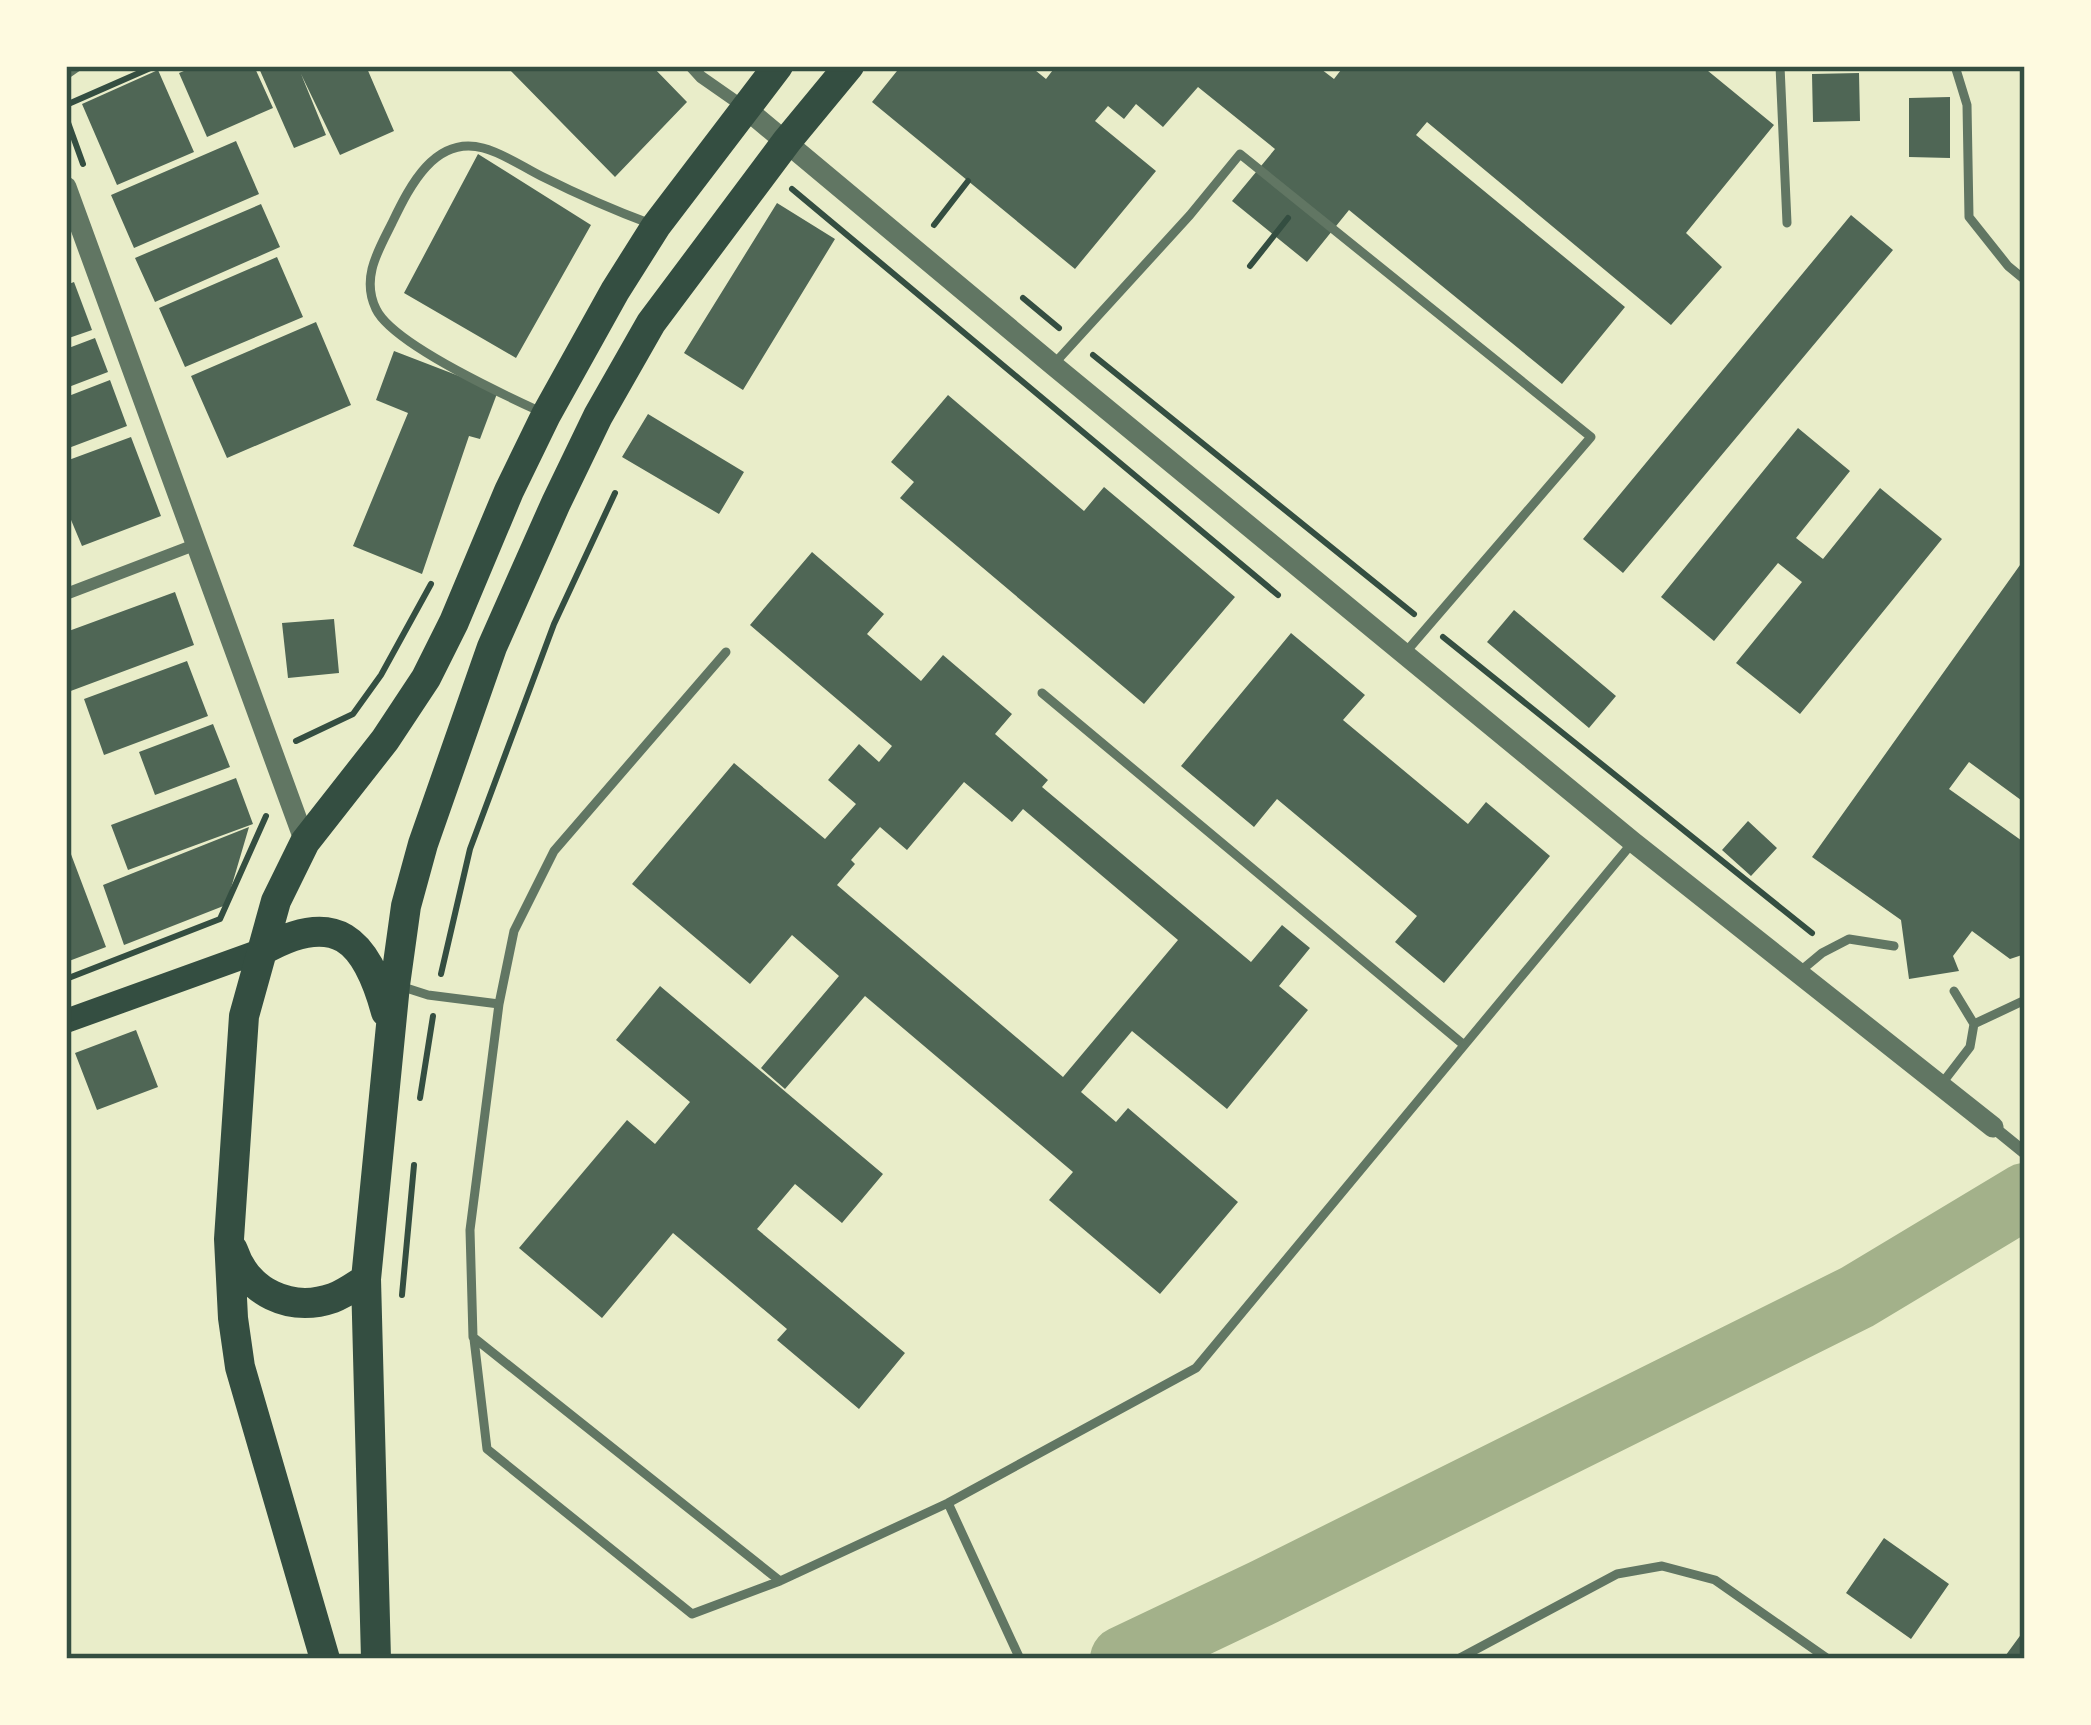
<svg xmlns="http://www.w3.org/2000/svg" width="2091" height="1725" font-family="Quicksand,sans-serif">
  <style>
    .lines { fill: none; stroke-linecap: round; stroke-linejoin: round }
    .river { stroke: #a3b18a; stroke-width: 66 }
    .building { fill: #4f6655; fill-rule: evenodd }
    .path { stroke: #344e41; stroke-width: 6 }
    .service { stroke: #617663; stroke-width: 9 }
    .minor { stroke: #617663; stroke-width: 12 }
    .tertiary { stroke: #617663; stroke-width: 21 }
    .secondary { stroke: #344e41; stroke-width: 24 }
    .primary { stroke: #344e41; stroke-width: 30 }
    .neatline { fill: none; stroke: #344e41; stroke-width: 4.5 }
  </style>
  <rect width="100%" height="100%" fill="#e9edc9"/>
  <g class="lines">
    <path class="river" d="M1123,1659l141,-67 593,-295 168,-101"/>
  </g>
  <path class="building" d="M196,66h58l19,42 -66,29 -28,-64z
    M258,66h108l28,65 -54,24 -39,-81 25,61 -32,13z
    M506,66h146l35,36 -72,75z
    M901,66h129l16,13 10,-13h261l17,13 10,-13h358l72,59 -88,108 36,34 -51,58 -244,-203 -11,13 209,172 -63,77 -213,-174 -42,52 -75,-61 43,-52 -77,-62 -35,40 -27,-23 -12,15 -16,-13 -13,15 61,50 -81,98 -203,-167z
    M158,70l36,82 -77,33 -35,-81z
    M1859,73l1,48 -47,1 -1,-48z
    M1950,97v61l-41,-1v-59z
    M236,141l23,53 -125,54 -23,-53z
    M478,154l113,71 -75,133 -112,-65z
    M777,203l58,36 -92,151 -59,-37z
    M261,204l19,43 -125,55 -20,-44z
    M1851,215l42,35 -270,323 -40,-34z
    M277,257l26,60 -118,50 -26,-59z
    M74,282l18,48 -26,9v-54z
    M316,322l35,83 -124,53 -36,-82z
    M95,338l13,34 -42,16v-39z
    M394,351l104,40 -18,48 -11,-3 -47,138 -69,-28 55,-133 -32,-13z
    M110,380l17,46 -61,23v-52z
    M948,395l136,116 20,-24 131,110 -91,107 -244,-206 14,-16 -23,-20z
    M648,414l96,58 -25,42 -97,-57z
    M1798,428l52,43 -54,67 27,21 57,-71 62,51 -142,175 -64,-51 66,-81 -24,-19 -64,78 -53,-44z
    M131,437l30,79 -79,30 -16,-38v-47z
    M812,552l72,62 -17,20 54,47 22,-26 69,59 -17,20 53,46 -6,7 209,175 31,-37 28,23 -31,38 29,24 -81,99 -95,-78 -51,61 35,30 12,-14 110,94 -78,92 -111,-94 24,-28 -208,-176 -80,93 -24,-21 78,-92 -47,-41 -42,49 -118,-100 102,-121 91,76 31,-35 -28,-24 31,-36 20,18 13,-16 -142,-121zM964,782l48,40 11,-13 155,131 -115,137 -226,-192 18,-21 -4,-4 29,-33 27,23z
    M2025,558v245l-56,-41 -20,27 76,54v111l-15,5 -38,-28 -19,25 6,15 -50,8 -8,-59 -89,-63z
    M175,592l19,53 -126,47 -2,-60z
    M1514,610l102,86 -27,32 -102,-86z
    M334,619l5,54 -51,5 -6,-55z
    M1291,633l74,62 -22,25 125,104 18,-22 64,54 -106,127 -49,-41 22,-26 -140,-117 -23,28 -73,-61z
    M187,661l21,55 -104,39 -20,-56z
    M213,724l17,43 -75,28 -16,-43z
    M236,778l17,46 -125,46 -17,-45z
    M1748,821l29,27 -26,28 -29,-26z
    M249,827l-23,78 -102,40 -21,-60z
    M66,841l40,106 -37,14 -3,-7z
    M660,986l223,188 -41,49 -47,-39 -38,45 148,124 -46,56 -82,-69 10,-11 -114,-96 -71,85 -83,-70 108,-128 28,24 35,-42 -74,-62z
    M136,1030l22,57 -61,23 -22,-57z
    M1884,1538l65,46 -38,55 -65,-46z
    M2025,1629v30h-22z"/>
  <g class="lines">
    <path class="path" d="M66,105l89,-39
      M66,117l17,47
      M792,189l486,406
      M934,225l34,-44
      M1250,266l38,-48
      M1023,298l36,30
      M1093,355l321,259
      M1443,637l369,296
      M296,741l57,-27 28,-39 50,-91
      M441,974l29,-125 84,-225 61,-131
      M66,979l154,-60 46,-103
      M420,1098l13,-82
      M402,1295l12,-130"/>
    <path class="service" d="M1780,66l7,157
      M1955,66l12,39 2,112 39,49 17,14
      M1053,365l137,-150 50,-61 351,283 -186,216
      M539,411c-37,-17 -147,-68 -163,-102 -15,-31 2,-58 16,-86 17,-35 42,-88 91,-75 20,5 40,19 58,28 36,18 72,34 110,48
      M726,652l-172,199 -40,80 -15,73 -29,226 3,107 307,244 168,-78 248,-135 437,-526
      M1042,693l422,352
      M1798,973l24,-20 27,-14 45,7
      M400,986l28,9 71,9
      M1974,1024l51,-24
      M1940,1086l30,-39 4,-23 -20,-33
      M474,1339l13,110 205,165 88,-33
      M948,1503l72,156
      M1458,1659l159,-85 45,-8 53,14 113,79"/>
    <path class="minor" d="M691,66l10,11 43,30
      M66,73l10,-7
      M66,594l131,-50
      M1993,1127l32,26"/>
    <path class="tertiary" d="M745,108l308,257 580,477 360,285
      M66,187l239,655"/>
    <path class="secondary" d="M66,1021l197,-71"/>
    <path class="primary" d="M263,950c73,-41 103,-11 123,62
      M233,1250c14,42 57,63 100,48 11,-4 22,-12 33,-19
      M325,1659l-85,-292 -7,-49 -4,-79 15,-223 32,-115 29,-59 80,-102 41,-62 28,-56 55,-131 37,-76 69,-124 41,-65 122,-160
      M376,1659l-10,-380 29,-294 11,-79 17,-62 69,-197 64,-144 42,-87 53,-93 136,-182 62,-75"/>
  </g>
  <rect width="2091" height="1725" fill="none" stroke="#fefae0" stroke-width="138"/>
  <rect x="69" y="69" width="1953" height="1587" class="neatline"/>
</svg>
